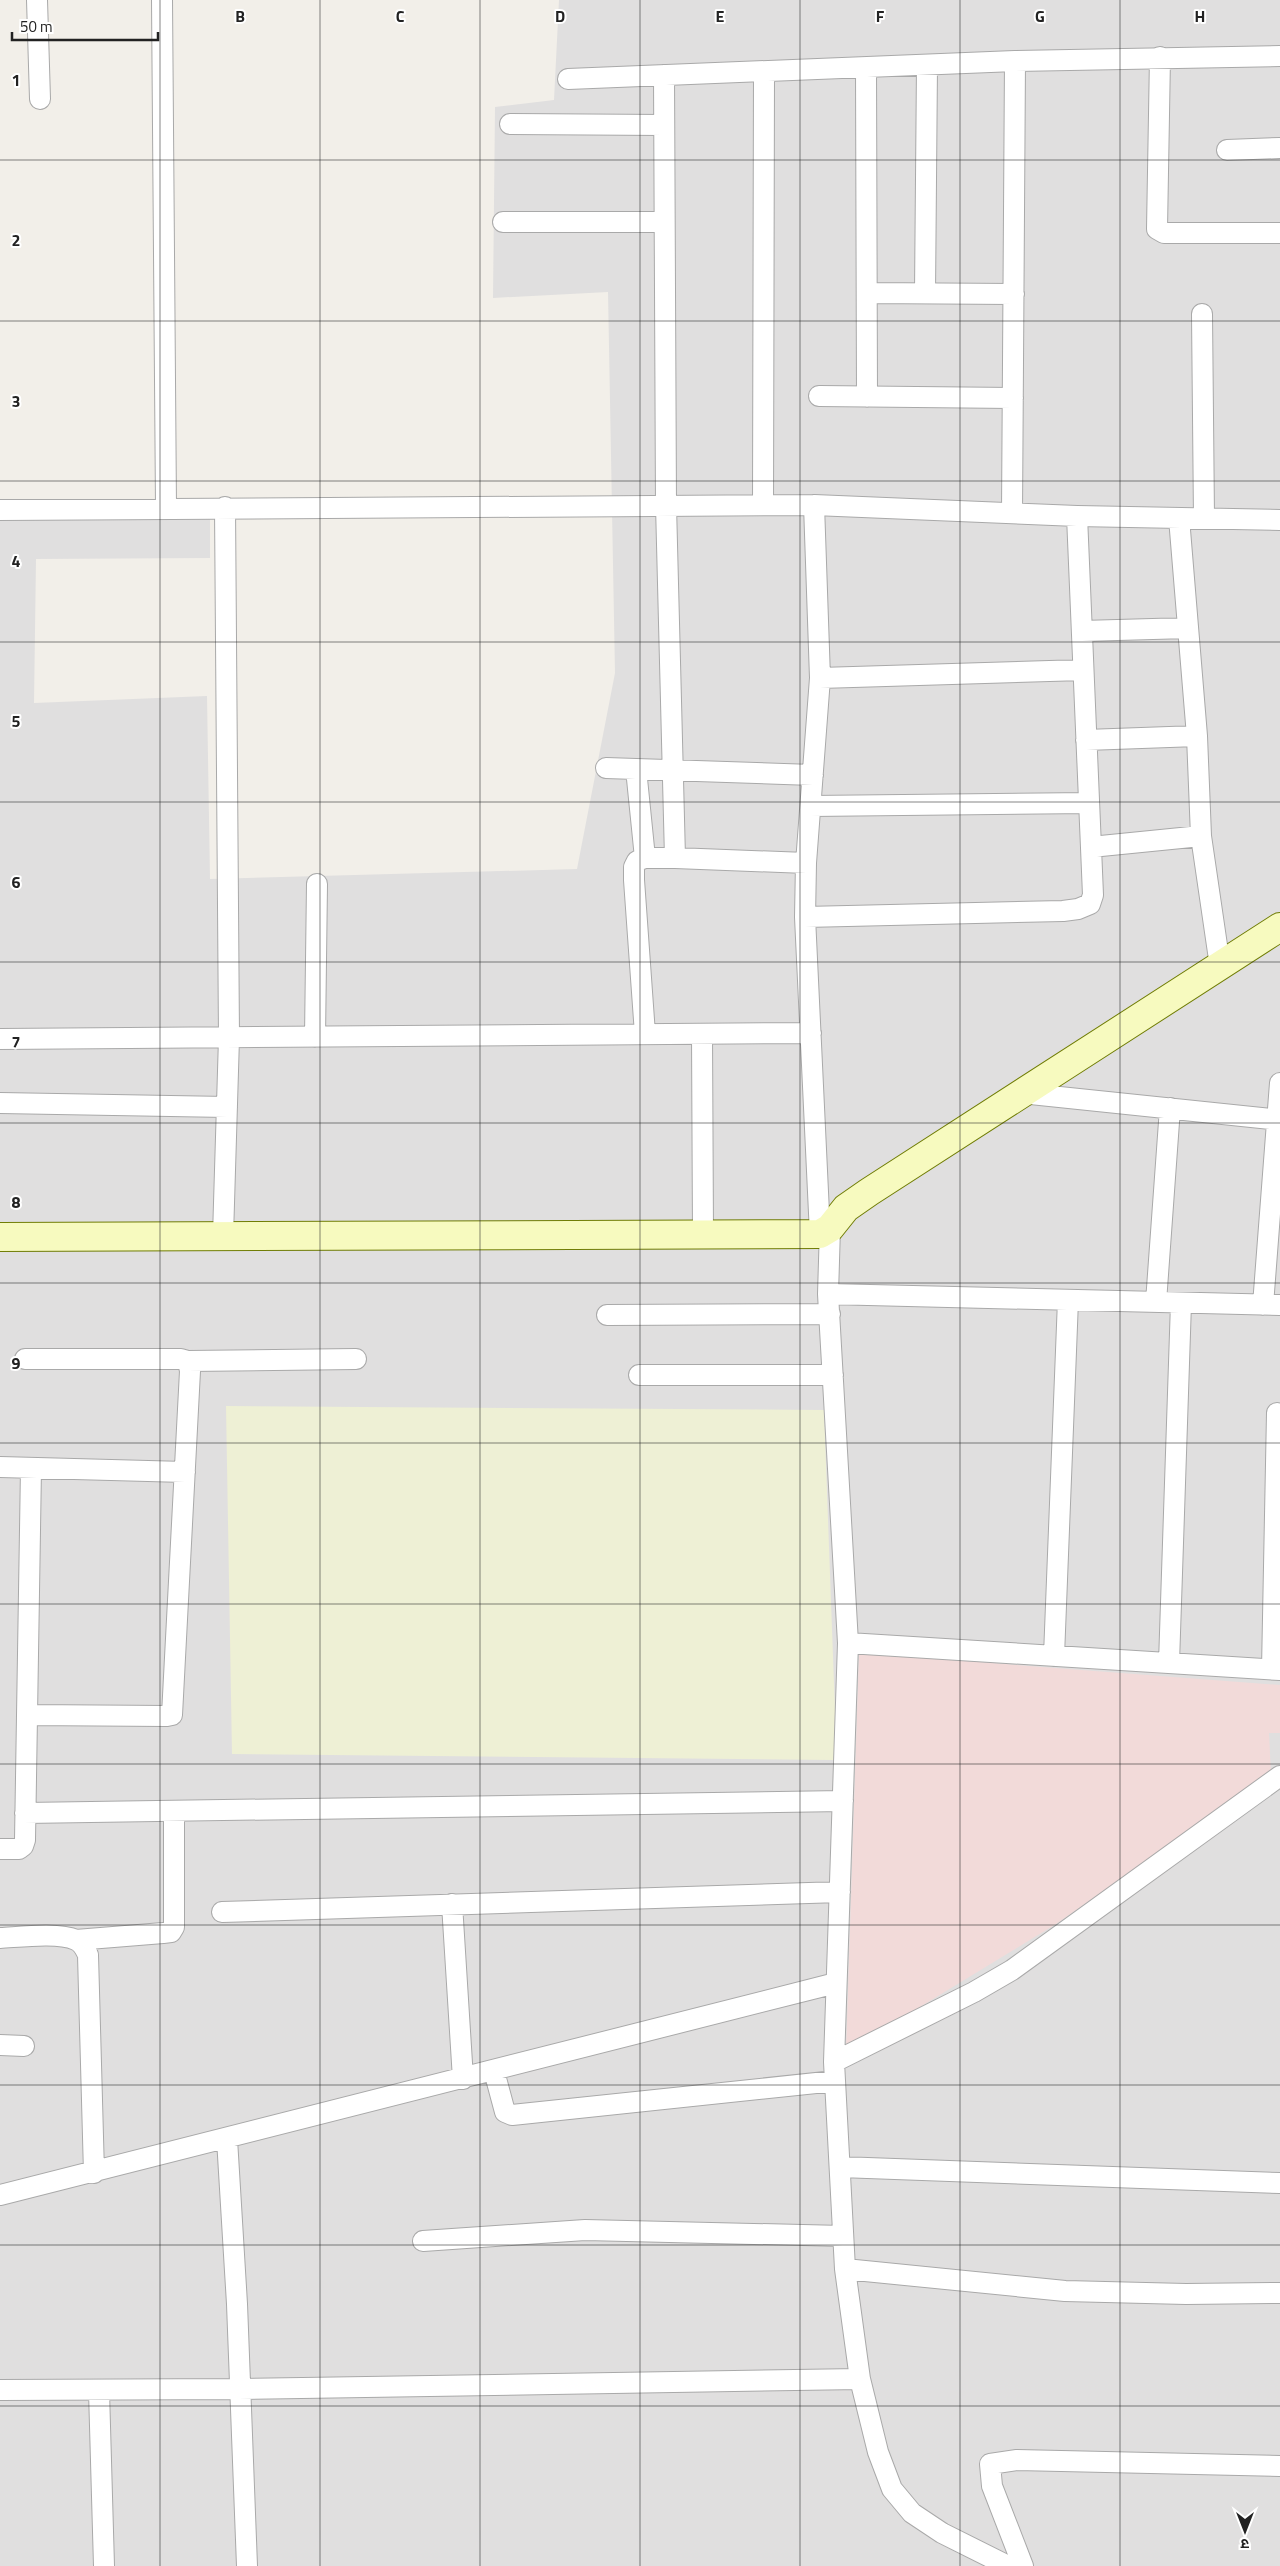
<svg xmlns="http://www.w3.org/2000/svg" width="1280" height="2566" font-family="'Titillium Web','Noto Sans Devanagari',sans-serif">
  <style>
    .residential { fill: #e0dfdf }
    .commercial { fill: #f2dad9 }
    .farmland { fill: #eef0d5 }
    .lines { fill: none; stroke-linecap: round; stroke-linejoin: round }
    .street-casing { stroke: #a9a9a9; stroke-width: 22 }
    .secondary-casing { stroke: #707d05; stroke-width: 30 }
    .street { stroke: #fff; stroke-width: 20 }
    .secondary { stroke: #f7fabf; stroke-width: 28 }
    .grid { fill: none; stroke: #222; stroke-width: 1; stroke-opacity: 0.55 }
    .grid-label { font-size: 16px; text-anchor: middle; font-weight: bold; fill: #222; stroke: #fff; stroke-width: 4; stroke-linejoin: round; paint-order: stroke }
  </style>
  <rect width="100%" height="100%" fill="#f2efe9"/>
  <path class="residential" d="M559,0h721v2566h-1280v-2045l210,-6v43l-174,1 -2,144 173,-7 3,183 367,-10 38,-196 -7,-381 -115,6 2,-191 59,-7z"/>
  <path class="commercial" d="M859,1653l421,32v48h-11l2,41 -215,150 -210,128z"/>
  <path class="farmland" d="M226,1406l598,4 11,301 -1,49 -602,-6z"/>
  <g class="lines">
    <g class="street-casing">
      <path id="street" d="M37,0l3,99
        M162,0l4,507
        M1160,57l-3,172 7,4h116
        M866,68l1,329
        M664,75l2,430 9,353
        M568,79l447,-18 265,-5
        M510,124l154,1
        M1227,150l53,-2
        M503,222h161
        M867,293l147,1
        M925,293l2,-228
        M1202,314l2,204
        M819,396l194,2
        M763,505l1,-433
        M0,510l814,-5
        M1012,513l3,-452
        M1179,518l18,218 4,100 19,130
        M1082,631l106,-3
        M820,678l263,-8
        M1086,740l111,-4
        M606,768l207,7
        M636,769l9,89
        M811,806l278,-3
        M1091,847l110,-11
        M805,917l258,-6 15,-2 12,-5 3,-9 -16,-379
        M645,1034l-11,-154v-13l3,-6 8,-3h30l131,5
        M702,1034l1,200
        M315,1037l2,-153
        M0,1039l811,-6
        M1021,1093l259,27
        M0,1103l227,4
        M830,1228l-2,66 20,349 -14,419 11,207 15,110 18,73 14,37 20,24 30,20 66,33
        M820,1234l-15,-317 1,-54 14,-185 -6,-173 263,11 203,4
        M223,1236l6,-198 -4,-531
        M828,1294l452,11
        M1156,1302l14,-194
        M1263,1305l17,-222
        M607,1315l223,-1
        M25,1359h156l7,2 2,10 -18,344 -5,1 -140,-1
        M188,1361l168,-2
        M639,1375h194
        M0,1467l185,5
        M848,1643l432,27
        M1054,1656l14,-356
        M1169,1663l12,-360
        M1272,1669l5,-256
        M25,1813l818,-12
        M0,1849h19l4,-3 2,-6 6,-372
        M452,1904l11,175
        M222,1912l618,-20
        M0,1938c20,-1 58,-6 76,2 7,3 9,9 12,15l6,218
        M76,1940l87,-7 8,-1 3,-5v-116
        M0,2045l24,1
        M834,2062l140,-70 38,-22 268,-194
        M494,2071l11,41 7,3 323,-34
        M227,2139l10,165 10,262
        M840,2167l440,16
        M0,2195l836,-212
        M423,2241l162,-11 258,6
        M845,2269l220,22 121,3 94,-1
        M0,2390l239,-1 621,-10
        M99,2391l5,175
        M1023,2566l-31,-80 -2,-22 27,-4 263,6"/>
    </g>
    <g class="secondary-casing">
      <path id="secondary" d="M0,1237l820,-3 10,-6 16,-20 23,-16 411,-265"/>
    </g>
    <use href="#street" class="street"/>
    <use href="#secondary" class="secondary"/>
  </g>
  <path class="grid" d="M160,0v2566M320,0v2566M480,0v2566M640,0v2566M800,0v2566M960,0v2566M1120,0v2566M0,160h1280M0,321h1280M0,481h1280M0,642h1280M0,802h1280M0,962h1280M0,1123h1280M0,1283h1280M0,1443h1280M0,1604h1280M0,1764h1280M0,1925h1280M0,2085h1280M0,2245h1280M0,2406h1280"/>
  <g class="grid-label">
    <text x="240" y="22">B</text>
    <text x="400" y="22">C</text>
    <text x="560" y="22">D</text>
    <text x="720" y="22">E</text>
    <text x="880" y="22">F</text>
    <text x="1040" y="22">G</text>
    <text x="1200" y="22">H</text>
    <text x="16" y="86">1</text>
    <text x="16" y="246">2</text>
    <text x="16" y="407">3</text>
    <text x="16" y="567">4</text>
    <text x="16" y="727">5</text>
    <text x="16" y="888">6</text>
    <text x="16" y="1048">7</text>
    <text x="16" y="1208">8</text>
    <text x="16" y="1369">9</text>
  </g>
  <g transform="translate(1245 2531) rotate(180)" stroke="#ffffff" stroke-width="4" paint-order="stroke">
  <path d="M0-4L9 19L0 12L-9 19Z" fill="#222222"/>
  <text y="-8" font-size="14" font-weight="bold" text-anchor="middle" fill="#222222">उ</text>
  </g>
  <path d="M12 32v8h146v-8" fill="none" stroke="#222222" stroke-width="2.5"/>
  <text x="20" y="32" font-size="15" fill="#222222" stroke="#ffffff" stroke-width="4" paint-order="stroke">50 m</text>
</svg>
